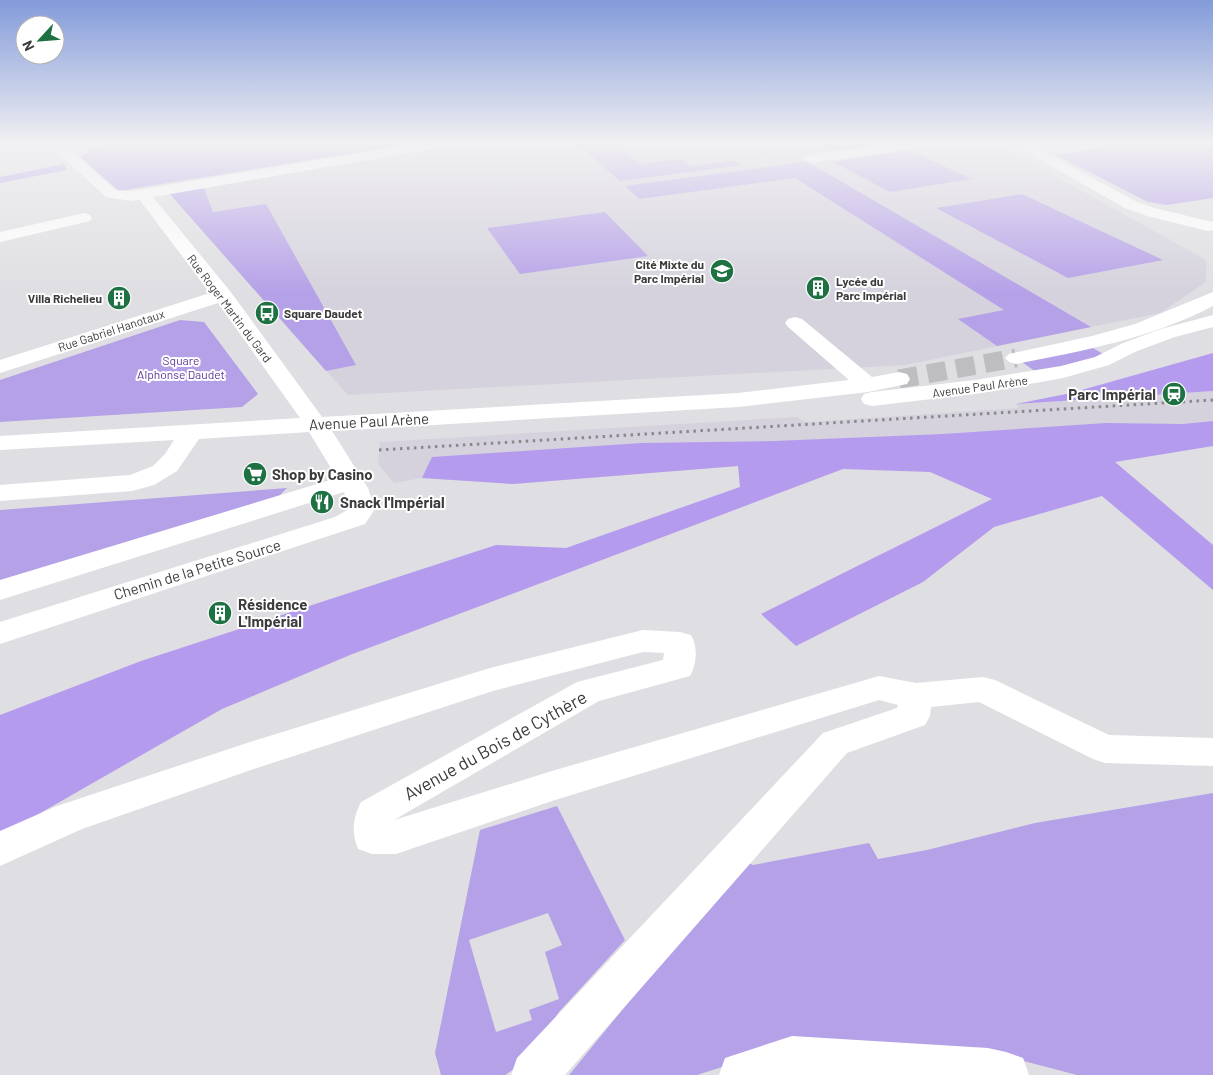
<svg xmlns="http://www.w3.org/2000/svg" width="1213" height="1075" font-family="Barlow,sans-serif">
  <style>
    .built { fill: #d5d2dd }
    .green { fill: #b5a1e8; fill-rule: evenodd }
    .forest { fill: #b49bee }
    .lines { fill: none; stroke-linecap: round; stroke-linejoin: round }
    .minor-tunnel { stroke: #bebec1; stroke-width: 19; stroke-dasharray: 19 10; stroke-linecap: butt }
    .minor { fill: #fff; fill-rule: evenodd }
    .rail { stroke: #89898b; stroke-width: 3; stroke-dasharray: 2.5 4.5; stroke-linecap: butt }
    .labels { text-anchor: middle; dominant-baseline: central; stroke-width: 4; stroke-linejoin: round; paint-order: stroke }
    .far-poi-label { font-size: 12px; font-weight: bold; fill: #3c3c3d; stroke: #fff; text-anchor: end }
    .far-street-label { font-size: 12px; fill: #3c3c3d; stroke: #fff }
    .far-park-label { font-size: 12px; fill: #5d3999; stroke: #fff }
    .poi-label { font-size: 15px; font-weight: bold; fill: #3c3c3d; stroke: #fff; text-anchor: start }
    .street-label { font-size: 15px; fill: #3c3c3d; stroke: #fff }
    .near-street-label { font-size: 18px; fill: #3c3c3d; stroke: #fff }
  </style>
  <rect width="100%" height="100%" fill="#dfdee2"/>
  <path class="built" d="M476,142h345l28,17 118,-17h27l212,118v22l-46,31 -255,52 -557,30 -179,-202z
    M1213,391v30l-400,39 -300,24 -91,-6 -28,5 -16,-19 2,-22 417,-25 6,4 7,1 209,-14 -3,-4z"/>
  <path class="green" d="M109,142h312l-302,49 -39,-34 7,-4 1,-4z
    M575,142h37l28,22 42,-5 8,7 46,-5 7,4 -123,16z
    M821,142h75l-61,9z
    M1088,142h125v56l-46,7 -19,-3 -92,-47 47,-7z
    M910,150l61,29 -81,13 -57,-30z
    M805,162l8,3 278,162 -94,19 -39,-27 46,-9 -209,-132 -156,21 -14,-13z
    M204,188l9,24 53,-8 90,161 -30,6 -157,-178z
    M1022,194l141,66 -95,18 -132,-70z
    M605,212l43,44 -128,18 -33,-46z
    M180,320l24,2 54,72 -16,13 -242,15v-42z
    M1093,348l10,6 -26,12 -41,6 -14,-10z
    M287,488l-11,11 -276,85v-74z
    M1213,793v282h-136l-69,-18 -230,-8 -81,26h-128l175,-214 9,4 116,-22 9,16 49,-9 108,-27z
    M557,806l68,134 -66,72 -33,49 -21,14h-64l-6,-22 45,-223zM548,913l14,32 -17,7 14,47 -30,11 3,10 -36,12 -27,-92z"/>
  <path class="forest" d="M64,164l3,6 -67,13v-6z
    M1213,353v38l-197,13 55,-11z
    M1213,421v25l-98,16 98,83v45l-111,-94 -108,31 -71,55 -127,64 -35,-32 231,-115 -62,-27 -87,-3 -493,186 -128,54 -192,110 -30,13v-117l141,-54 355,-116 70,3 174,-61 -2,-21 -225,18 -91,-6 10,-21 209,-14 133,-2 169,-7 163,-11 77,1z"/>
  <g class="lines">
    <path class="minor-tunnel" d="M899,379l117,-21"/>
    <path class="minor" d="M426,142h30l-7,4 -296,51 77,94 92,126 416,-24 111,-13 -61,-53 -3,-4 3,-4 7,-2 7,2 70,58 27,-5 8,2 3,5 -3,5 -39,8 -130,15 -406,24 36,57 7,21 -10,15 -365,120v-22l335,-105 14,-8 -5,-17 -344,108v-20l337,-102 -28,-46 -110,7 -22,32 -23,14 -22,6 -132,10v-16l130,-10 23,-9 12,-12 9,-14 -174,10v-14l300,-18 -82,-115 -218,70v-13l210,-67 -71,-94 -7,2 -26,-4 -43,-40 -2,-3 2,-3h10l42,39 17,1z
      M903,142h35l-7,4 -121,17 -7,-4 7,-4z
      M1009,142h17l111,60 21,7 55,13v8l-5,1 -61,-15 -22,-8z
      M84,213l6,2 2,3 -2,3 -90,21v-10z
      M1213,292v14c-61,32 -130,45 -197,58l-7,-2 -4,-4 4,-4 83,-18 43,-12z
      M1213,315v12l-38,10 -38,14 -28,14 -46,13 -88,16 -103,12 -8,-2 -3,-5 3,-5 8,-2 103,-12 86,-14 34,-9 28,-14 38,-14z
      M643,630l37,2 11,3c7,12 6,29 -1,41l-91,25 -205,119 158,-49 327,-95 37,7 67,-6 12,3 114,55 104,3v28l-108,-3 -12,-4 -114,-57 -48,5 -1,9 -5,9 -78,28 -282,322h-54l6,-17 306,-325 74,-25 1,-3 -19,-5 -327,101 -156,53h-24l-14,-5c-7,-17 -5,-31 3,-47l216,-120 86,-22 1,-7 -21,-1 -150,39 -236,77 -175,61 -82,37v-35l57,-25 193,-64 240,-74z
      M792,1036l196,12 18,4 17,6 6,17h-310l6,-17z"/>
    <path class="rail" d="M379,450l834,-50"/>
  </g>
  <linearGradient id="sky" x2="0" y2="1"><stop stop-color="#839bda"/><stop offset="0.49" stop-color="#f1f0f2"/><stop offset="1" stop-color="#f1f0f2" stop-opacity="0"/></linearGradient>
  <rect width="1213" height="292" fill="url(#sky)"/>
  <defs>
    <g id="school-disc" transform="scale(1.25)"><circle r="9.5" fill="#1e7142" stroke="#fff"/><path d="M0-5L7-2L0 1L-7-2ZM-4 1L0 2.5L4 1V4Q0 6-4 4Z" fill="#fff"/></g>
    <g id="building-disc" transform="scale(1.25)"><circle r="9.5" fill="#1e7142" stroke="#fff"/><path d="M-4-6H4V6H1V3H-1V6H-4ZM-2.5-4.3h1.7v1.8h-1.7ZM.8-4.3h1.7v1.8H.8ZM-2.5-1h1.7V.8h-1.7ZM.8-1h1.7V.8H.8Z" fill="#fff"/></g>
    <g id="bus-disc" transform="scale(1.25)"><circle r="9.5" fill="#1e7142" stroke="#fff"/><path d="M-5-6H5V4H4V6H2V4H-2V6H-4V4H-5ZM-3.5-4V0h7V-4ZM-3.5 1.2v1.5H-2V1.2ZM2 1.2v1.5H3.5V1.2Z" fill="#fff"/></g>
    <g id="station-disc" transform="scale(1.25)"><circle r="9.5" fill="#1e7142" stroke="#fff"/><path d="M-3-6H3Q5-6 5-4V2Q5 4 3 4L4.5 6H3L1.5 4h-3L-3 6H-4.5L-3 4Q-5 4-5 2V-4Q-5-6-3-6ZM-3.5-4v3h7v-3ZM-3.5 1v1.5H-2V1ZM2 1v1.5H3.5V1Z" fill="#fff"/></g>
    <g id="supermarket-disc" transform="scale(1.25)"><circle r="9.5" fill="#1e7142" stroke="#fff"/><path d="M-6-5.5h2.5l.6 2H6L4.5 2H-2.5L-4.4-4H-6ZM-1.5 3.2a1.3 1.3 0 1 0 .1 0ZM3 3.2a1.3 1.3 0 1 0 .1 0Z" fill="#fff"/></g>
    <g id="restaurant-disc" transform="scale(1.25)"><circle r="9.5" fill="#1e7142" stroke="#fff"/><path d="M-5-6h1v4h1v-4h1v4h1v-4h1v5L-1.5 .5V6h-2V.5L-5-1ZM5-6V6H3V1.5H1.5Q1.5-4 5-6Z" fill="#fff"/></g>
  </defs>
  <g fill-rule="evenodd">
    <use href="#school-disc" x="722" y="271"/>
    <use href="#building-disc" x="818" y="288"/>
    <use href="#building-disc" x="119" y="298"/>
    <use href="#bus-disc" x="267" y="313"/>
    <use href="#station-disc" x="1174" y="394"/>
    <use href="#supermarket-disc" x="255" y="474"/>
    <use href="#restaurant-disc" x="322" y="502"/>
    <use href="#building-disc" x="220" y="613"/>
  </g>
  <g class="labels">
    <g class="far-poi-label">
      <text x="704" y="264">Cité Mixte du<tspan x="704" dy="14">Parc Impérial</tspan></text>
      <text x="836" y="281" text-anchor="start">Lycée du<tspan x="836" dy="14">Parc Impérial</tspan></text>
      <text x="102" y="298">Villa Richelieu</text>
      <text x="284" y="313" text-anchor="start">Square Daudet</text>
    </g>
    <g class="far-street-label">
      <text transform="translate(230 308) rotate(53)">Rue Roger Martin du Gard</text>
      <text transform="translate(111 330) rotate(-18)">Rue Gabriel Hanotaux</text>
      <text transform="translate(980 386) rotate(-8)">Avenue Paul Arène</text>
    </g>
    <g class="far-park-label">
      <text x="181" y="360">Square<tspan x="181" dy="14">Alphonse Daudet</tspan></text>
    </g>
    <g class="poi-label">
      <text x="1156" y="394" text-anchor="end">Parc Impérial</text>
      <text x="272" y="474">Shop by Casino</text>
      <text x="340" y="502">Snack l'Impérial</text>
      <text x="238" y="604">Résidence<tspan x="238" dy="17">L'Impérial</tspan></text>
    </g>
    <g class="street-label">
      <text transform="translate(369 421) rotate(-3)">Avenue Paul Arène</text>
      <text transform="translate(197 569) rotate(-17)">Chemin de la Petite Source</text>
    </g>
    <g class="near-street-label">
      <text transform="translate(495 745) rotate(-29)">Avenue du Bois de Cythère</text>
    </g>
  </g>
  <g transform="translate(40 40) rotate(244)"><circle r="24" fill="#ffffff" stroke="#b1b1b1"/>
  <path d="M0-4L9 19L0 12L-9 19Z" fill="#1e7142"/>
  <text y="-8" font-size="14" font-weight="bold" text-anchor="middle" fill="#3c3c3d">N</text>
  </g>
</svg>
